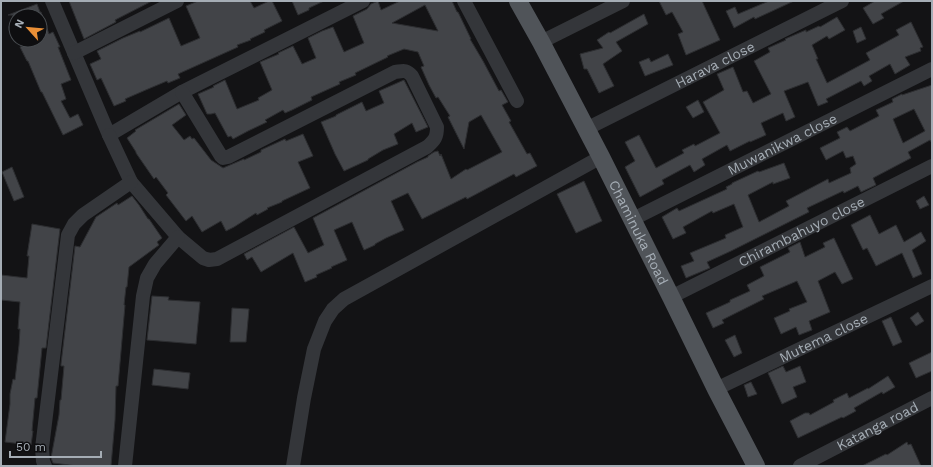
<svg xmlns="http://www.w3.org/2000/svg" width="933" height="467" font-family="'Work Sans',sans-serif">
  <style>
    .building { fill: #424448; stroke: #2d2e31; fill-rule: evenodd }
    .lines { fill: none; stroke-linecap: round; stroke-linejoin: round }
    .minor { stroke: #34363a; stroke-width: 14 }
    .major { stroke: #505459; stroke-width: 18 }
    .labels { text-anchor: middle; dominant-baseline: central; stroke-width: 4; stroke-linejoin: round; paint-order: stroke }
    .street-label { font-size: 14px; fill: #a5adb5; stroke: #0e0e10 }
  </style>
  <rect width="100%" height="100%" fill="#131315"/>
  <path class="building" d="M69,1h83l-37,19 1,2 -32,17z
    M198,1h52l4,7 15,-7h3l10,20 -18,9 1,2 -15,7 1,1 -14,5 1,2 -60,27 2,4 -12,5 -1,-2 -19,8 -23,10 1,2 -12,5 -13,-28 -4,2 -7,-16 11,-5 -4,-8 26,-13 17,-7v1l29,-14 12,28 19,-8 -14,-32z
    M292,1h32l-15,7v2l-11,5z
    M378,1l3,9 19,-9h52l5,11h1l13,27h-1l13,22 16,30 2,-1 7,12 -6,3 9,16 -2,1 18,32 3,-1 7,13 -21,11 -2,-3 -47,25 -1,-2 -44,22 -14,-26 -17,8 13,29 -18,8 -11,6v1l-11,5 -12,-28 -18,8 13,30 -16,7 1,1 -16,7 1,2 -12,5 -12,-29 -32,19 -9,-15 -5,3 -3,-6 50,-27 14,26 16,-8 -11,-27 104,-56 11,-5v-1l6,-4 4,-1 2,5 1,-2 10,25 15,-10 1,1 35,-18 -21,-37 -12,7 -5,27 -16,-32 2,-1 -12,-19 -2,1 -7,-13 -8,-18 3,-1 -6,-14 -14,-3 -17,7 1,1 -33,16 1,2 -17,7 1,2 -29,13 1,3 -20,10 -7,3 -2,-3 -18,10 2,2 -19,9 -15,8 -2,-3 -3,1 -13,-24 -4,1h-4l-9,-20 16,-7 -1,-1 12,-6 12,29 22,-9 -1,-2 14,-8 -12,-28 19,-8 -1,-1 15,-7 9,18 14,-6 -8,-20 14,-7 11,-4 11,25 20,-9 -11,-27 14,-7 4,-5zM425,5l13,26 -46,-8z
    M659,1h43l18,39 -34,15 -8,-21 5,-2 -11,-20 -6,3z
    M769,1h25l-39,18 -1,-2 -20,11 -8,-17 9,-4 3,7z
    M875,1h29l-23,13 3,4 -11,6 -10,-16z
    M37,4l3,8h1l8,22 4,-2 7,15h-2l13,33 -10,4 5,15 -5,2 9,17 8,-4 5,11 -20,10 -21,-43h-1l-13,-31h-1l-7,-14 3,-1 -2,-6h19v-24l-32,-1z
    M644,14l4,10 -32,18 6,9 -19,13 11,22 -15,7 -12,-24h-3l-4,-15 23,-6 -6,-8 12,-8 1,1z
    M837,17l8,13 -16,9 -2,-3 -15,9 6,14h-2l11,24 43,-23 -4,-7 33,-18 -3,-5 15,-8 12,25 -3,1 1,3 -16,6 5,8 -15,9 -5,-10 -21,12 3,5 -8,5 -3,-5 -35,18 2,3 -10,4 -10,-24 -24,9 11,26 -9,4 -3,-8 -22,10 5,12 -16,7v-1l-20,10 -3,-6 -25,14 3,6 -11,7 -4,-7 -28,15 2,4 -24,13 -15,-30 10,-6 -10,-19 14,-7 17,33 28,-15 -2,-3 12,-6 1,2 25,-13 -17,-31 21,-12 -7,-16 16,-7 10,25 4,-1 6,12 18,-9 -17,-33 16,-9 -2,-4 18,-8 -1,-1 21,-9v2l13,-6 1,1z
    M861,27l5,12 -9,4 -4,-12z
    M668,54l5,11 -28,11 -6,-14 10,-4 2,4z
    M404,80l24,47 -12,5 -4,-9 -18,11 4,10 -15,6 -15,9v1l-24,11 -9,-17 -14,-32 15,-6v-1l26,-13 4,9 18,-8 -5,-12z
    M932,85v58l-2,-3 -22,12 3,6 -38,20 3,7 -15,7 -3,-6 -14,7 -1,-2 -36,17 2,4 -78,39 -24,11 3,6 -24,10 -5,-12 13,-5 -4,-8 36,-15 -1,-3 18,-8 -9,-23 -21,9 -1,-2 -29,16 3,6 -13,6 -11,-22 15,-9 2,3 48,-22 -1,-2 6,-3v-1l26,-12 1,1 25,-9 6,15 -17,6v-2l-25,13 11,27 30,-16 -3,-5 42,-22 1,4 22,-10 -1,-5 6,-4 -3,-8 -7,2 -3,-7 -17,9 -6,-12 20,-10 -3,-6 10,-5 3,4 29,-15 -3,-6 17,-8 -1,-3 10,-5v1zM914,109l11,22 -22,12 -10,-24z
    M698,100l6,12 -11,6 -7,-11z
    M179,104l7,11 -14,10 12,15 6,-4 2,3 2,-1 17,22 12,8 21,-9v1l17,-8v-2l24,-11 1,2 17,-7 10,22 -15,6 12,26 -28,13v1l-15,6 1,1 -11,6 -1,-2 -22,14 -8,4 -5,-10 -19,11 -10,-16 -6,5 -20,-26 2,-2 -12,-16 -2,2 -18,-26v-1l-9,-14 9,-7 -1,-1z
    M12,167l12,30 -10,4 -12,-29z
    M584,181l18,40 -26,12 -19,-39z
    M132,196l7,9 9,14h1l13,19 -5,4 2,3 -30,22 -2,20h-1l-2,18h1l-7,81h-2l-1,34 -4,46h-34l-24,-3 -2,-5 8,-43 1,-15h1l3,-34h-3v-2l14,-118 5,1 16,-30 21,-14 1,2z
    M924,196l5,9 -9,4 -4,-8z
    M870,215l9,19 17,-9 8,17 17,-10 5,9 -14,9 10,24 -9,4 -11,-25 -26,13 -9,-18 -4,2 -12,-25z
    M32,224l28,5 -14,119h-4l-5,50h-2l-3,33h1l-2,14 -26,-3 5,-38v-10l3,-15 2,1 4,-35 1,-16h-2l2,-27 -19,-2v-25l26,3 2,-22h-2z
    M834,238l19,41 -11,5 -7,-12 -17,9 12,31 -21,9 3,9 -13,5 -3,-8 -15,7 -7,-16 16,-7 -1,-2 18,-7 -10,-21 -35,15 2,3 -42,21 2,3 -11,5 -7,-15 24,-11v-2l20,-9 -3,-6 17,-9 -4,-9 30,-15 -2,-4 12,-6 5,15 20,-10 -2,-4z
    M152,296l17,1 -1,3 32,2 -4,42 -49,-4z
    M232,308l17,1 -3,33h-16z
    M918,312l6,9 -8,5 -6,-8z
    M891,317l11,25 -9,4 -11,-25z
    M735,335l7,18 -8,4 -9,-17z
    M932,352v19l-16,7 -7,-15z
    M783,366l3,6 14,-6 6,16 -13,5 4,10 -15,7 -14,-31z
    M154,369l36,4 -2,16 -36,-4z
    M888,376l7,11 -12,7 -1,-2 -28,16 2,3 -13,7 -1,-1 -44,21 -8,-17 15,-8h4l1,2 24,-13 -1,-2 14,-7 2,5 19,-10v1z
    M751,382l6,12 -9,3 -4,-12z
    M907,442l1,3 3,-1 10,22h-59l24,-12 1,1z"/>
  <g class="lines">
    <g class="minor">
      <path d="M52,1l57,134 73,-43 181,-91"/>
      <path d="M464,1l53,100"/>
      <path d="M541,42l82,-41"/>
      <path d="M74,53l103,-52"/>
      <path id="s1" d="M586,129l256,-128"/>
      <path d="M109,135l22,47 47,55 25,21 6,2 8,-1 210,-112c8,-7 10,-10 10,-20l-25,-51c-6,-7 -9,-5 -17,-4l-167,85 -5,1 -2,-2 -39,-64"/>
      <path id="s2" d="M633,219l299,-150"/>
      <path id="s3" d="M671,297l261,-131"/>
      <path id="s4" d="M716,389l216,-103"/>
      <path d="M45,466l-2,-5 -1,-13 26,-213 6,-11 9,-9 48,-33"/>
      <path d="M125,466l18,-170 4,-18 8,-14 23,-27"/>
      <path d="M293,466l11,-68 10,-49 11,-28 8,-12 11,-10 257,-142"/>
      <path id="s5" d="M800,466l132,-68"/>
    </g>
    <path class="major" id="s6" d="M518,1l23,41 60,115 70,140 45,92 40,77"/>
  </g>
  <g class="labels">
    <g class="street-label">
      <text stroke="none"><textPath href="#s1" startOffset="144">Harava close</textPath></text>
      <text stroke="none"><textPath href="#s2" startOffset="167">Muwanikwa close</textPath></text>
      <text stroke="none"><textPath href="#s3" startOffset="146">Chirambahuyo close</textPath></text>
      <text stroke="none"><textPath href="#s6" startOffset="261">Chaminuka Road</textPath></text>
      <text stroke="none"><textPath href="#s4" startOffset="119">Mutema close</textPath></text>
      <text stroke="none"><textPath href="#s5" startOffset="87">Katanga road</textPath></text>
    </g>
  </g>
  <rect width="933" height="467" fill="none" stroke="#a5adb5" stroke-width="4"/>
  <g transform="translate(28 28) rotate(297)"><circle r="19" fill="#0e0e10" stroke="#4a4e52"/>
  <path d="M0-3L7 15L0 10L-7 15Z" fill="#ea8f36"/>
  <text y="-6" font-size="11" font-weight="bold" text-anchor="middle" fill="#a5adb5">N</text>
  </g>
  <path d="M10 451v6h91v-6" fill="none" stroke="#a5adb5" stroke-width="2"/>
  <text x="16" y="451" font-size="12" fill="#a5adb5" stroke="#0e0e10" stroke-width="3" paint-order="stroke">50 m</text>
</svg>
